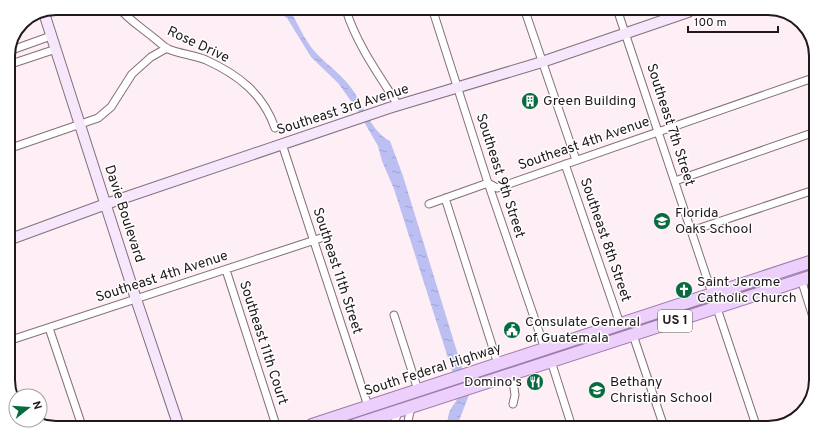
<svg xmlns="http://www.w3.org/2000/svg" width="824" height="436" font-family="Overpass,sans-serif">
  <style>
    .water { fill: url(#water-ripples) }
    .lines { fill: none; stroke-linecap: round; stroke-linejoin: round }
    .minor-casing { stroke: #856f79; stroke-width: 9 }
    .secondary-casing { stroke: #856f79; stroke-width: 12 }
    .primary-casing { stroke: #9d7aaa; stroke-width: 14 }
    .minor { stroke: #fff; stroke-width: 7 }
    .secondary { stroke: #f6e7fc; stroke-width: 10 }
    .primary { stroke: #eccffa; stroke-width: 12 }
    .labels { text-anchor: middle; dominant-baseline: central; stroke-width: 3; stroke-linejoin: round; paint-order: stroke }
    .shield { fill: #fff; stroke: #635d60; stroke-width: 1 }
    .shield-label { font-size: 13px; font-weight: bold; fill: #20181c }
    .street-label { font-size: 14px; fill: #20181c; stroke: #fff }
    .poi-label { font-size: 14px; fill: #20181c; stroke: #fff; text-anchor: start }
    .rim { fill: none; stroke: #20181c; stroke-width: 2 }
  </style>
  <defs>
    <pattern id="water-ripples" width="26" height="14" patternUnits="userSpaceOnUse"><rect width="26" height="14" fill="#bbbff2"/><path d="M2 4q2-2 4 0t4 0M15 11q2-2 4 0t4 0" fill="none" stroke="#a0a3cf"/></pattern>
  </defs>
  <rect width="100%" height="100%" fill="#feeff6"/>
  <path class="water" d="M273,9l13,1 6,4c8,14 15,31 27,42 11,11 24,20 33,33 11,15 20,44 38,52l13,35 63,205 3,14 -12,31h-10c0,-4 1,-9 2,-13 5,-13 11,-10 8,-27l-63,-197 -12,-28 -4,-15 -22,-38 -18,-25 -27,-26 -24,-39z"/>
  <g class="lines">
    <g class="minor-casing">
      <path id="minor" d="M119,8c10,12 23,20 35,30 4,3 9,8 14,11 12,5 26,6 38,11 33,15 57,34 69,68
        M346,10c11,35 33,65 52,95
        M433,11l55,172 57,166
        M525,11l51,149
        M618,12l139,416
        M9,51l42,-15
        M8,65l48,-16
        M282,144l86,262
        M8,149l90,-31 13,-11 21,-33 19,-17 16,-9
        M565,164l55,160
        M675,181l140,-49
        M445,198l53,166
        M429,204l59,-21 9,5 319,-111
        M691,231l123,-41
        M226,270l50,155
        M801,279l11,35
        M394,315l24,75
        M49,328l32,95
        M633,335l31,92
        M8,341l316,-104
        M551,361l21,66
        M512,374l3,21 -2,9
        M394,425l4,-14
        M407,426l4,-19"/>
    </g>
    <g class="secondary-casing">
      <path id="secondary" d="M44,13l92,286 42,125
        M8,240l98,-36 283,-96 153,-46 146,-50"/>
    </g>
    <g class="primary-casing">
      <path id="primary" d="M312,425l501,-164
        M355,425l458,-149"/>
    </g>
    <use href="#minor" class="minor"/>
    <use href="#secondary" class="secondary"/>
    <use href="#primary" class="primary"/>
  </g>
  <defs>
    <g id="building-disc" transform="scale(0.9)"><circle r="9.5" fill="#086a3f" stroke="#fff"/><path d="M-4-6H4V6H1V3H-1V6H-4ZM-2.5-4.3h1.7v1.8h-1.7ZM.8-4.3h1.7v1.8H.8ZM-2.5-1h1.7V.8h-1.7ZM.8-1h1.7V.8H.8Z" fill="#fff"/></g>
    <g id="school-disc" transform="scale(0.9)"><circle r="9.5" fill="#086a3f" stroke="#fff"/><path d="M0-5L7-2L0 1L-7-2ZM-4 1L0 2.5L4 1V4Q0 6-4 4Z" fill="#fff"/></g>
    <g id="church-disc" transform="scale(0.9)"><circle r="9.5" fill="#086a3f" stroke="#fff"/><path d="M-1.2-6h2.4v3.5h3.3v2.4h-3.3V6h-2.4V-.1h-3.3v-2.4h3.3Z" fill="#fff"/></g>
    <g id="civic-disc" transform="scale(0.9)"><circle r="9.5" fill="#086a3f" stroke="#fff"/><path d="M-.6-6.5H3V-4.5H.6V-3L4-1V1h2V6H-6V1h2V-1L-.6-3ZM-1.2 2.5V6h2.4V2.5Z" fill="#fff"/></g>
    <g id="restaurant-disc" transform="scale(0.9)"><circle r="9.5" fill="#086a3f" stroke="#fff"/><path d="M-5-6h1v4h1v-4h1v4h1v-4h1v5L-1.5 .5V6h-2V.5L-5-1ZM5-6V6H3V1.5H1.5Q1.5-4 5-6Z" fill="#fff"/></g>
  </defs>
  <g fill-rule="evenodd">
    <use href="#building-disc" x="530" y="101"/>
    <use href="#school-disc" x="662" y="221"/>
    <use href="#church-disc" x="684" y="290"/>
    <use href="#civic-disc" x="512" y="330"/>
    <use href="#restaurant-disc" x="535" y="382"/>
    <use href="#school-disc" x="597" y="390"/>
  </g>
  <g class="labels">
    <rect class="shield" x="658" y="310" width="34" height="22" rx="3"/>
    <g class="shield-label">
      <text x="675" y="321">US 1</text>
    </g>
    <g class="street-label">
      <text transform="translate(198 45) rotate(25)">Rose Drive</text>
      <text transform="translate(343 110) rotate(-18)">Southeast 3rd Avenue</text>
      <text transform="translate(670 125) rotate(72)">Southeast 7th Street</text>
      <text transform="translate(584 144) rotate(-19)">Southeast 4th Avenue</text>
      <text transform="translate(500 176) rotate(72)">Southeast 9th Street</text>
      <text transform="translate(124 214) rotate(72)">Davie Boulevard</text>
      <text transform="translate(605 240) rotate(71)">Southeast 8th Street</text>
      <text transform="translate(337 271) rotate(72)">Southeast 11th Street</text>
      <text transform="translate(162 277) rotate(-18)">Southeast 4th Avenue</text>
      <text transform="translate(263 343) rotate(72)">Southeast 11th Court</text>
      <text transform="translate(433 370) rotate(-18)">South Federal Highway</text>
    </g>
    <g class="poi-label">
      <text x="543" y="101">Green Building</text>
      <text x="675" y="213">Florida<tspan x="675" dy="16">Oaks School</tspan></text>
      <text x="697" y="282">Saint Jerome<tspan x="697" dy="16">Catholic Church</tspan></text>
      <text x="525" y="322">Consulate General<tspan x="525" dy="16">of Guatemala</tspan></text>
      <text x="522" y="382" text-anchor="end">Domino's</text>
      <text x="610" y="382">Bethany<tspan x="610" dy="16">Christian School</tspan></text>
    </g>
  </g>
  <path d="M0 0H824V436H0ZM56 15H768A41 41 0 0 1 809 56V380A41 41 0 0 1 768 421H56A41 41 0 0 1 15 380V56A41 41 0 0 1 56 15Z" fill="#fff" fill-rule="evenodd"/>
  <path class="rim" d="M56 15H768A41 41 0 0 1 809 56V380A41 41 0 0 1 768 421H56A41 41 0 0 1 15 380V56A41 41 0 0 1 56 15Z"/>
  <g transform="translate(28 408) rotate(73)"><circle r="19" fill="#ffffff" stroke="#a6a3a4"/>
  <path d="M0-3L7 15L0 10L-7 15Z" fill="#086a3f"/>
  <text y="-6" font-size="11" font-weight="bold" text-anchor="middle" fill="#20181c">N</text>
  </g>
  <path d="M688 26v6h90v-6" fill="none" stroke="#20181c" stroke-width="2"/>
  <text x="694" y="26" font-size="12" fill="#20181c" stroke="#ffffff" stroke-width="3" paint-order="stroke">100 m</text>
</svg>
